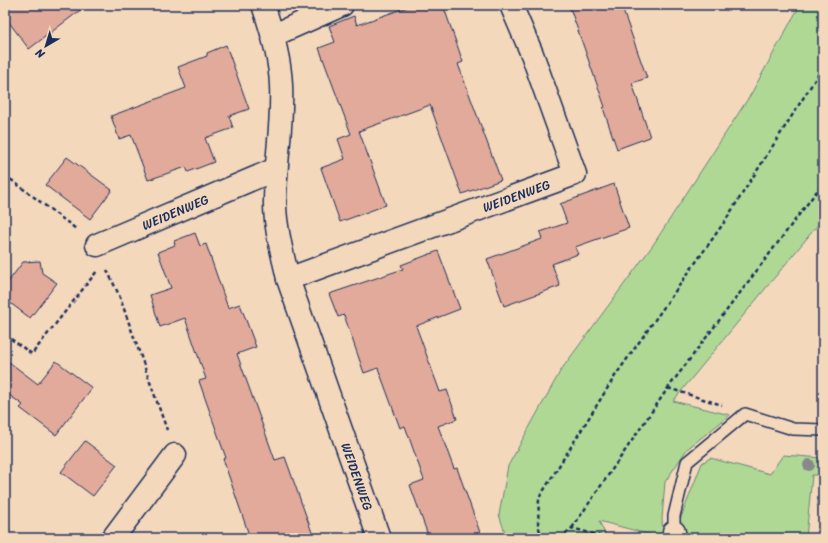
<svg xmlns="http://www.w3.org/2000/svg" width="828" height="543" font-family="Sriracha,sans-serif">
  <style>
    .green { fill: #b0d895; stroke: #66847a }
    .building { fill: #e2aa9a; stroke: #1b2f5e }
    .lines { fill: none; stroke-linecap: round; stroke-linejoin: round }
    .lane-casing { stroke: #1b2f5e; stroke-width: 14 }
    .street-casing { stroke: #1b2f5e; stroke-width: 25 }
    .path { stroke: #1b2f5e; stroke-width: 2.5; stroke-dasharray: 4 3; stroke-linecap: butt }
    .lane { stroke: #f4d8bb; stroke-width: 11 }
    .street { stroke: #f4d8bb; stroke-width: 22 }
    .tree { fill: #89898c }
    .labels { text-anchor: middle; dominant-baseline: central; stroke-width: 4; stroke-linejoin: round; paint-order: stroke }
    .street-label { font-size: 13px; fill: #1b2f5e; stroke: #f4d8bb }
  </style>
  <rect width="100%" height="100%" fill="#f4d8bb"/>
  <filter id="ink" filterUnits="userSpaceOnUse"><feTurbulence type="fractalNoise" baseFrequency=".025" numOctaves="2"/><feDisplacementMap in="SourceGraphic" scale="8" xChannelSelector="R" yChannelSelector="G"/><feConvolveMatrix kernelMatrix="1 2 1 2 8 2 1 2 1" color-interpolation-filters="sRGB"/></filter>
  <g filter="url(#ink)">
    <path class="green" d="M800,5h23v218l-2,-2 -148,180 57,14 -43,34 -22,33 -3,36 1,20 -64,-17 8,17h-100l-8,-23 9,-49 53,-96 92,-125 98,-151z
      M783,455l40,3v17h-11l-6,63h-119l-7,-18 22,-57 8,-5 60,16z"/>
    <path class="building" d="M5,5h82l-58,44 -24,-32z
      M413,5h30l20,57 -5,2 43,116 -39,14 -32,-89 -71,26 27,74 -46,17 -19,-54 24,-9 -7,-20 13,-5 -32,-86 16,-6 -6,-16 25,-10 3,9z
      M569,5h52l26,73 -15,5 18,54 -33,12 -14,-41 2,-1z
      M226,45l23,64 -20,7 4,12 -28,10 9,24 -26,10 -2,-5 -38,13 -17,-45 -12,4 -8,-23 75,-28 -8,-21 29,-11v-3z
      M67,157l45,33 -22,29 -45,-34z
      M614,184l15,44 -54,19 3,7 -26,10 8,22 -56,20 -17,-47 55,-20 -2,-7 27,-9 -7,-19z
      M195,233l5,13 6,-2 22,64 12,-4 16,43 -19,7 38,106 10,-3 29,81h-64l-27,-79 3,-1 -27,-77 7,-2 -21,-61 -25,9 -10,-32 21,-7 -13,-36 17,-7 -1,-4z
      M438,251l22,58 -44,17 24,66 7,-2 10,29 -19,7 16,43 3,-1 25,70h-53l-19,-53 14,-5 -19,-54 -5,2 -22,-60 -14,5 -20,-58 -6,2 -9,-23 74,-25 -2,-4z
      M40,261l2,12 15,10 -27,35 -25,-19v-13l18,-24z
      M5,359l33,25 18,-23 36,27 -36,47 -36,-27 3,-3 -18,-13z
      M85,441l32,24 -24,31 -32,-24z"/>
    <g class="lines">
      <g class="lane-casing">
        <path id="lane" d="M674,532v-16l13,-54 58,-48 48,15 30,1"/>
      </g>
      <g class="street-casing">
        <g id="street">
          <path id="s1" d="M263,5c9,26 17,53 18,80 2,40 -6,79 -6,119 0,25 8,51 13,75l91,259"/>
          <path d="M274,35l68,-30"/>
          <path id="s2" d="M97,245l179,-76"/>
          <path id="s3" d="M288,279l287,-105 -43,-120 -21,-49"/>
          <path d="M674,532l1,6"/>
          <path d="M113,538l62,-83"/>
        </g>
      </g>
      <path class="path" d="M5,175l71,54
        M107,270l12,25 48,135
        M11,339l21,15 65,-83
        M668,388l54,17
        M572,528l96,-140 155,-205
        M542,538l-4,-13 1,-27 76,-122 108,-152 100,-157
        M560,538l12,-10 35,10"/>
      <use href="#lane" class="lane"/>
      <use href="#street" class="street"/>
    </g>
    <circle class="tree" cx="809" cy="465" r="6"/>
  </g>
  <g class="labels">
    <g class="street-label">
      <text stroke="none"><textPath href="#s3" startOffset="243">WEIDENWEG</textPath></text>
      <text stroke="none"><textPath href="#s2" startOffset="85">WEIDENWEG</textPath></text>
      <text stroke="none"><textPath href="#s1" startOffset="487">WEIDENWEG</textPath></text>
    </g>
  </g>
  <rect width="828" height="543" fill="none" stroke="#f4d8bb" stroke-width="20"/>
  <rect x="10" y="10" width="808" height="523" fill="none" stroke="#1b2f5e" stroke-width="1.5" filter="url(#ink)"/>
  <g transform="translate(46 46) rotate(218)" stroke="#f4d8bb" stroke-width="3" paint-order="stroke">
  <path d="M0-3L7 15L0 10L-7 15Z" fill="#1b2f5e"/>
  <text y="-6" font-size="11" font-weight="bold" text-anchor="middle" fill="#1b2f5e">N</text>
  </g>
</svg>
